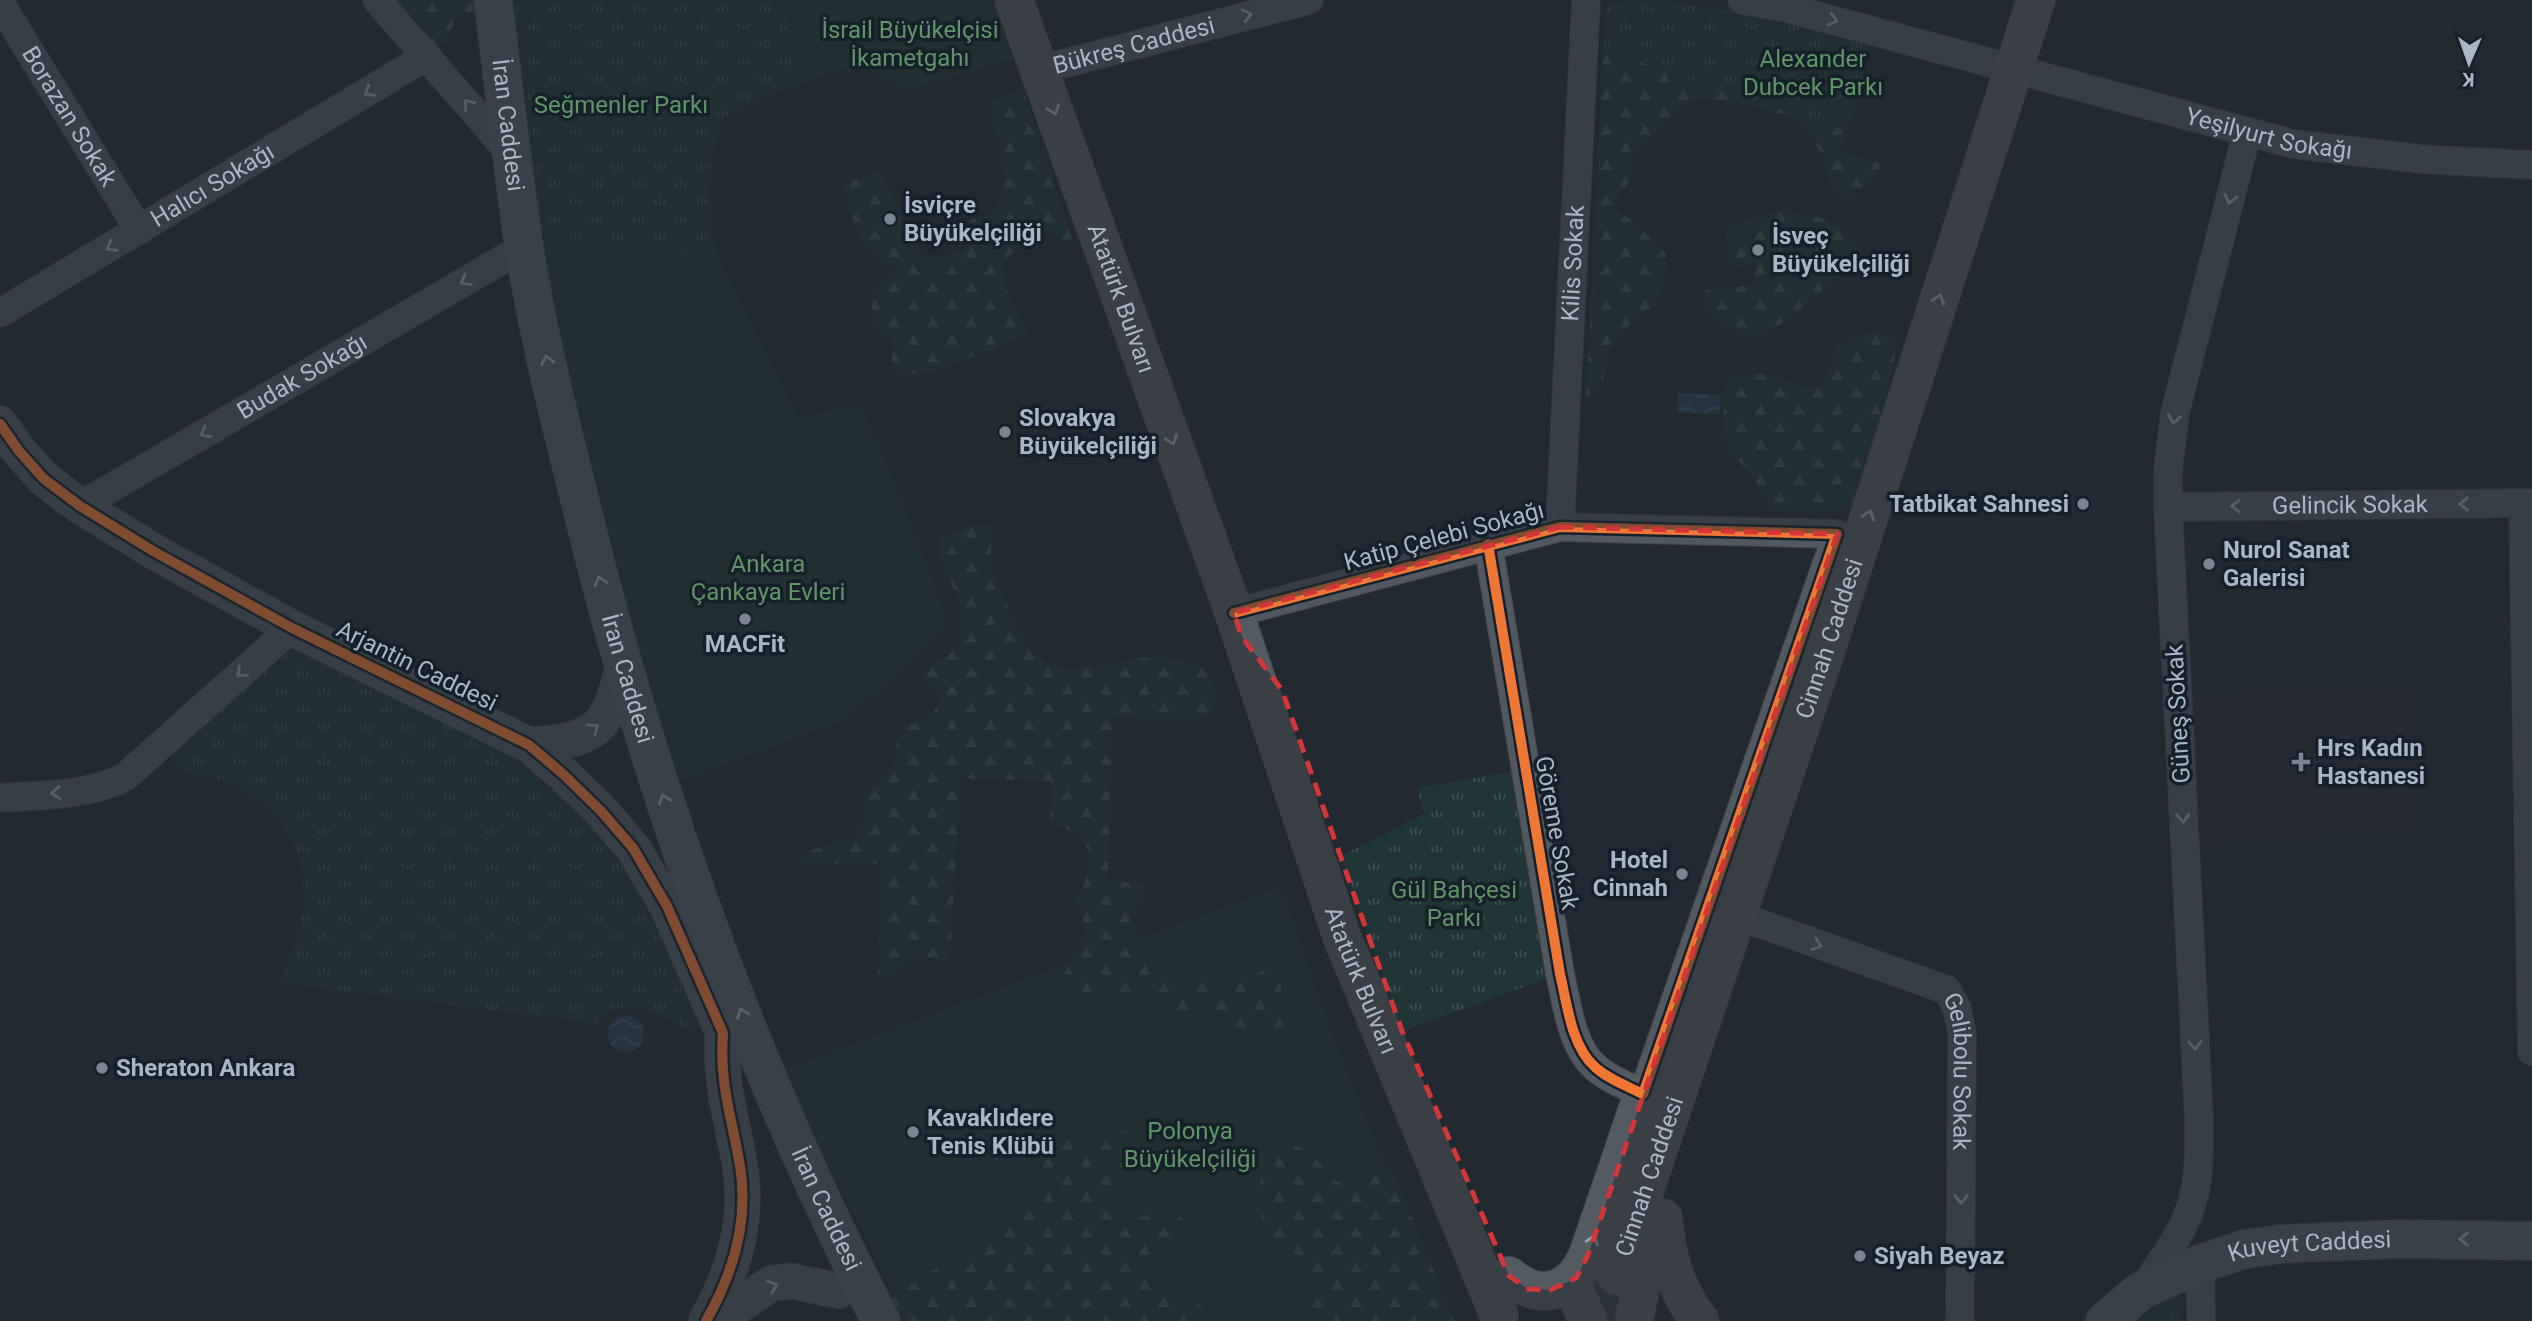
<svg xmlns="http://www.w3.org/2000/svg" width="2532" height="1321" font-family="Roboto,sans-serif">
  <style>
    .medical { fill: #282836 }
    .green { fill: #1f3536 }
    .forest { fill: url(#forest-firs) }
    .park { fill: url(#park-tufts) }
    .water { fill: url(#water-waves) }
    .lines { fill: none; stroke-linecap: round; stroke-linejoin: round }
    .primary-tunnel { stroke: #363e46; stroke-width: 38; stroke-dasharray: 38 19; stroke-linecap: butt }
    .minor-casing { stroke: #3e4349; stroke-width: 30 }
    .tertiary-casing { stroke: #3e4349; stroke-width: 37 }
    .secondary-casing { stroke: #3e4349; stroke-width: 40 }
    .primary-casing { stroke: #3f464e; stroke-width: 40 }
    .minor { stroke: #515860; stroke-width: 28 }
    .tertiary { stroke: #515860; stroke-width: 35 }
    .secondary { stroke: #555c64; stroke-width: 38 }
    .primary { stroke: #545a61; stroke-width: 38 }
    .cycleway-casing { stroke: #16202b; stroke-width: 15 }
    .cycleway { stroke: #f07635; stroke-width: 10 }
    .oneway { stroke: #939eac }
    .oneway2 { stroke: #98a4b1 }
    .oneway3 { stroke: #98a4b2 }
    .marked { fill: none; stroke: #d23638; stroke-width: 5; stroke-dasharray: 14 9; stroke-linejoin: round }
    .poi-dot { fill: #7a8591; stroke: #16202b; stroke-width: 2.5 }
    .labels { text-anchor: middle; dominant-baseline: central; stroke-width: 7; stroke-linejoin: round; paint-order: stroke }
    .park-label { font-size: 24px; fill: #5f9667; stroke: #16202b }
    .street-label { font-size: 24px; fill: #a9b6c5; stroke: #16202b }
    .poi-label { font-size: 24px; font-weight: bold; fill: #a9b6c5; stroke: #16202b; text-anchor: start }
  </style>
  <defs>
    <pattern id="forest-firs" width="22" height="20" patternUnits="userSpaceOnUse" patternTransform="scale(1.75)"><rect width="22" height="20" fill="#1f3536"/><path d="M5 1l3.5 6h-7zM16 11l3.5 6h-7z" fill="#3d5052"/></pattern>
    <pattern id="park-tufts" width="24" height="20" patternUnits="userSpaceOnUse" patternTransform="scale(1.75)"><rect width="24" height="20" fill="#1f3536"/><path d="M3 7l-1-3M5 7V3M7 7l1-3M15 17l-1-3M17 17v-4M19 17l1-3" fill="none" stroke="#3d5052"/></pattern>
    <pattern id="water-waves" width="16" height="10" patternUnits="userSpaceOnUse" patternTransform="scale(1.75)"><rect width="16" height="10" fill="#2b425a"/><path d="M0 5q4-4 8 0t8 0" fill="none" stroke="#475b70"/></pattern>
  </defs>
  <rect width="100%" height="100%" fill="#222930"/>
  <path class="medical" d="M2406,690l3,136 -209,16 -8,-145z"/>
  <path class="green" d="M783,0h211l19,59 -109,32 -29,-20 -34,-2 -42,17z
    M533,240l184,15 81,161 64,-11 56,135 31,86 -102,93 -177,66z
    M1281,887l52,149 116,285h-539l-131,-249 222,-84z"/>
  <path class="forest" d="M377,0h116l-13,17 -24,1c-5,9 -4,18 -11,26l-15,-1c-7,-8 -9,-17 -16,-25 -8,-10 -25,-13 -37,-18z
    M1638,0h20l67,10 148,30 -32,111 40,13 -10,18 -24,19 -18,-19 -5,-22 -15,-28 -22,-17 -52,-13 -42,-4 -16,11 -24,27 -20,14 -2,31 -11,12 -4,17 17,11 32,31 3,20 -14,33 -25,20 -19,22 -7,35 -17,16 20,-393z
    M1023,87l52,159 -31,-16 -41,30 2,27 24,47 -95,39 -42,1v-36l-22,-13 3,-35 24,-20 -17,-11 -23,-26 -15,-48 38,-15 36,74 12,15 37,-10 8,-12 -3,-17 20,-5 9,-16 6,-21 -15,-76z
    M1782,209c35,9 78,9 75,55l-24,17 -41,36 -29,18 -22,1 -26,-16 -9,-9 -1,-21 24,-4h22l6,-22 -24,5 -8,-18 2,-23z
    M1878,331l21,8 -40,171h-87l-22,-38 -18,-17 -10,-19 3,-56c20,-7 40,-8 60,-1 12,4 19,10 31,9l13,-17 6,-24 21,-11z
    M978,524l17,1c-2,12 -5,25 -3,37 2,15 11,31 16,45 9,23 17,43 39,55 26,15 52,3 78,-2 19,-4 62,-5 78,9 10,9 12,21 13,33l-10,16 -7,2 -86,-3 -5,164 43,3 -14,22 -7,5 1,11 21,43 13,10 21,5 53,1 41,-17 3,65 -56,1c-15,-16 -39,-18 -59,-11l-16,-16 -32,-6 -34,6 -16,-8 -13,-10c8,-14 30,-43 28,-58 -1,-10 -12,-20 -9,-31 0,0 6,-8 6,-9 3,-5 6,-14 7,-21 4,-24 -17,-39 -39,-41l1,-44 -91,-3 -9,168 -2,11 -9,6 -8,-5 -16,-1 -25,22 -14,-2 5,-113 -80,-1 -2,-5 4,-6 49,-15 12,-18v-21l8,-13 20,-19 4,-26 6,-12 29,-12 7,-15 -1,-11 -16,-13 3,-11 23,-10 10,-13 3,-17 -3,-26 -19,-44v-19z
    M1126,1131l12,9c3,41 -40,28 -27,72 23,16 30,0 51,0 5,0 12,2 17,2l7,11 1,15 -25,19 -9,12 2,12 9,13 33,4 6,9 1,12h-300l-13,-24 154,-97 -5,-49c32,-21 49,-18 86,-20z
    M1280,1145c6,1 16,0 22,3 25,11 24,41 54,36l7,-8 4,-9h25l62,154h-152c10,-15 11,-37 -4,-50 -7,-7 -20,-10 -26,-19 -10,-15 -16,-69 -9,-86 3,-10 9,-15 17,-21z"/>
  <path class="park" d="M507,0h276l16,86 -25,7 -50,24 -10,35 -5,40 8,63 -184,-15z
    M1638,0h20l67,10 148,30 -26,91 -243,-81 2,-45z
    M292,628l237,117 72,66 115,208 -24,12c-24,-10 -77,-44 -92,-7l-320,-41 21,-58 3,-35 -6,-34 -12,-25 -15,-19 -24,-20 -26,-13 -35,-6 -26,-26z
    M1525,769l35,205 -158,57 -63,-174 85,-43 -7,-26z
    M2176,1294l7,7 1,20h-46l27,-23z"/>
  <path class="water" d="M1678,393l43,2 -1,19 -43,-2z
    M608 1034a18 18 0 1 1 36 0a18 18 0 1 1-36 0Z"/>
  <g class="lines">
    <path class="primary-tunnel" d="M1605,1321l11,-45"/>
    <g class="minor-casing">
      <g id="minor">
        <path d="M377,0l135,155"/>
        <path id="s1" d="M1742,0l45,8 506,136 127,15 112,6"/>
        <path id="s2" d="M0,3l139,227"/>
        <path id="s3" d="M1039,70l270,-70"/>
        <path id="s4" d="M0,313l427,-257"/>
        <path d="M2523,503l9,548"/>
        <path id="s5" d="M80,506l444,-259"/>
        <path id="s6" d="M2168,507l364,-4"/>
        <path id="s7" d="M1560,527l26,-527"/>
        <path d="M1234,613l326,-86 277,7 -194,560c-16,-8 -35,-15 -48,-27 -24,-21 -28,-64 -35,-93l-72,-430"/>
        <path d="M0,798c41,-3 88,-2 125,-21l167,-149"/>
        <path id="s8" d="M1753,921l194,69 10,18 5,25 -2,288"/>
        <path d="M2200,1264l1,57"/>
        <path d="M2142,1290c17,-26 38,-52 48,-81 10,-28 9,-58 9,-88l-31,-614v-37l7,-57 72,-280"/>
      </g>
    </g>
    <g class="tertiary-casing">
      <path id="tertiary" d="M0,424l19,27 25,28 36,27 73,45 139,77 237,117 34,29 38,37 32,37 34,58 56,127c-4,51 9,85 17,133 9,55 -7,108 -34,155
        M529,745c67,-5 79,-14 94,-79
        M716,1321l56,-38 20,-2 46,10"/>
    </g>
    <g class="secondary-casing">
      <g id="secondary">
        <path id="s9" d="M493,0c12,92 20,185 36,276 13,73 31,145 49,217 69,286 168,567 303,828"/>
        <path id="s10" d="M2105,1321l37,-31 58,-26 45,-15 35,-5 120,-5 132,2"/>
      </g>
    </g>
    <g class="primary-casing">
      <g id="primary">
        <path id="s11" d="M1014,0l220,613 108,324 157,378"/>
        <path d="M1663,1218c4,39 12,71 37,103"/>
        <path d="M1509,1276c31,27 63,16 79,-21l55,-161"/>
        <path id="s12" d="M1616,1276l210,-626 210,-650"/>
        <path d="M1571,1281l17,40"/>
        <path d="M1634,1321l9,-48 9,-34"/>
      </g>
    </g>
    <use href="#minor" class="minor"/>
    <use href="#tertiary" class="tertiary"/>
    <use href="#secondary" class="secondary"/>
    <use href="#primary" class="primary"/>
    <g class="cycleway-casing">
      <path id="cycleway" d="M0,424l19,27 25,28 36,27 73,45 139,77 237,117 34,29 38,37 32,37 34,58 56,127c-4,51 9,85 17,133 9,55 -7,108 -34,155
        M1234,613l326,-86 277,7 -194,560c-16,-8 -35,-15 -48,-27 -24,-21 -28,-64 -35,-93l-72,-430"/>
    </g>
    <use href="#cycleway" class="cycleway"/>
  </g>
  <defs><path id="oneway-chevron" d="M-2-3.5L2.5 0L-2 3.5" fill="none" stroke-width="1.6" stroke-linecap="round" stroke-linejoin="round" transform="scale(1.75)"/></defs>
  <g class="oneway">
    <use href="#oneway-chevron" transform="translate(1247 15) rotate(-14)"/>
    <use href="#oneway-chevron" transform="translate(1833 20) rotate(15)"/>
    <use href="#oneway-chevron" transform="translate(369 92) rotate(149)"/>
    <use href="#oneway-chevron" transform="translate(468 104) rotate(-131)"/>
    <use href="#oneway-chevron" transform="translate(2230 199) rotate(104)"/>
    <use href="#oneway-chevron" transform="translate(111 247) rotate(149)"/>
    <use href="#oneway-chevron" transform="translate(465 281) rotate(150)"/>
    <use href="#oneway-chevron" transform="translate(2174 419) rotate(100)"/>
    <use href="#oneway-chevron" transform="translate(205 433) rotate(150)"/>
    <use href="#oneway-chevron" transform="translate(2464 504) rotate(179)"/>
    <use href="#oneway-chevron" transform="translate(2236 506) rotate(179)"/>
    <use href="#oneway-chevron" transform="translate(241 673) rotate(138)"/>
    <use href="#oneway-chevron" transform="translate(594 728) rotate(-36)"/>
    <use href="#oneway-chevron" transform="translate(56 793) rotate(175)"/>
    <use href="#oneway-chevron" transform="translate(2183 818) rotate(87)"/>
    <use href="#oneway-chevron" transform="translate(1817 945) rotate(20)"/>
    <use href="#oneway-chevron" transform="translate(2195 1045) rotate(87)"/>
    <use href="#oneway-chevron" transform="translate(1961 1199) rotate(91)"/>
    <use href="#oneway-chevron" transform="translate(773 1286) rotate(-20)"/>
  </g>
  <g class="oneway2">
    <use href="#oneway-chevron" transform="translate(1054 110) rotate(70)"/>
    <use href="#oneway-chevron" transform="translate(1939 299) rotate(-72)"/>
    <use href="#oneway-chevron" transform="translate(1172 440) rotate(70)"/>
    <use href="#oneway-chevron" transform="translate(1869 515) rotate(-72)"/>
    <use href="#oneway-chevron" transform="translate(1593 1240) rotate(-71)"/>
  </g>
  <g class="oneway3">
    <use href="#oneway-chevron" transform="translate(547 360) rotate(-102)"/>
    <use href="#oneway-chevron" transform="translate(600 581) rotate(-106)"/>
    <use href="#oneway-chevron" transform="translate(664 799) rotate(-108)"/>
    <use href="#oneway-chevron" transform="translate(742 1013) rotate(-111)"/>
    <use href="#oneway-chevron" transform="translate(2464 1239) rotate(180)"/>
  </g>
  <path d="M0 0H2532V1321H0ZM1560,527l277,7 -249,721 -12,23 -26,12 -22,-1 -19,-13 -107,-245 -120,-341 -40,-53 -8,-24z" fill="#222930" fill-opacity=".55" fill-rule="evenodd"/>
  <path class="marked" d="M1560,527l277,7 -249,721 -12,23 -26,12 -22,-1 -19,-13 -107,-245 -120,-341 -40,-53 -8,-24z"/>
  <g class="poi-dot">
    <circle cx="890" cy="219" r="7"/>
    <circle cx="1758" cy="250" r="7"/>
    <circle cx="1005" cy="432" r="7"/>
    <circle cx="2083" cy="504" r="7"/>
    <circle cx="2209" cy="564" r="7"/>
    <circle cx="745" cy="619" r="7"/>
    <path d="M2297.5 751.5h7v7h7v7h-7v7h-7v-7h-7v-7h7z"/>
    <circle cx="1682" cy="874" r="7"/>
    <circle cx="102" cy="1068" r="7"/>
    <circle cx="913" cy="1132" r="7"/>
    <circle cx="1860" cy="1256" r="7"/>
  </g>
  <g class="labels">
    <g class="park-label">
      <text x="910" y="30">İsrail Büyükelçisi<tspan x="910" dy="28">İkametgahı</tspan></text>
      <text x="1813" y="59">Alexander<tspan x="1813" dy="28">Dubcek Parkı</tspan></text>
      <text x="621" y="105">Seğmenler Parkı</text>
      <text x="768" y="564">Ankara<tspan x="768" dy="28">Çankaya Evleri</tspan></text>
      <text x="1454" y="890">Gül Bahçesi<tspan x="1454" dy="28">Parkı</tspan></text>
      <text x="1190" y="1131">Polonya<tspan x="1190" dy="28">Büyükelçiliği</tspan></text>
    </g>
    <g class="street-label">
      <text stroke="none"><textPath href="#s3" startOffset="98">Bükreş Caddesi</textPath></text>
      <text stroke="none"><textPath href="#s2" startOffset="133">Borazan Sokak</textPath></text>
      <text stroke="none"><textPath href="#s9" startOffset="126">İran Caddesi</textPath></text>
      <text stroke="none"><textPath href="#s1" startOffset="544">Yeşilyurt Sokağı</textPath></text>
      <text stroke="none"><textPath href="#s4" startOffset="248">Halıcı Sokağı</textPath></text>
      <text stroke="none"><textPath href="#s7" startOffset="264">Kilis Sokak</textPath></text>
      <text stroke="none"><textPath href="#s11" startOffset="317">Atatürk Bulvarı</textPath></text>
      <text stroke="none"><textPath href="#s5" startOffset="257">Budak Sokağı</textPath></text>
      <text stroke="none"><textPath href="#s6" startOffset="182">Gelincik Sokak</textPath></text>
      <text transform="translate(1444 536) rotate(-15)">Katip Çelebi Sokağı</text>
      <text stroke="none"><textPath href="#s12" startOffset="672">Cinnah Caddesi</textPath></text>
      <text transform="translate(417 666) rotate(26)">Arjantin Caddesi</text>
      <text stroke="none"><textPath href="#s9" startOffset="693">İran Caddesi</textPath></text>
      <text transform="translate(2178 714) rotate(-93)">Güneş Sokak</text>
      <text transform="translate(1557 833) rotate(80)">Göreme Sokak</text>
      <text stroke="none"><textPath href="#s11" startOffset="1040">Atatürk Bulvarı</textPath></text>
      <text stroke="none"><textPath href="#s8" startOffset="290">Gelibolu Sokak</textPath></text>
      <text stroke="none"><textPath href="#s12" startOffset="105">Cinnah Caddesi</textPath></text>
      <text stroke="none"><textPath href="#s9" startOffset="1260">İran Caddesi</textPath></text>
      <text stroke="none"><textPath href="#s10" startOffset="224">Kuveyt Caddesi</textPath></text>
    </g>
    <g class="poi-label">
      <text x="904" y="205">İsviçre<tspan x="904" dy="28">Büyükelçiliği</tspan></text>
      <text x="1772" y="236">İsveç<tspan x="1772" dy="28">Büyükelçiliği</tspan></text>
      <text x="1019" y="418">Slovakya<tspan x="1019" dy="28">Büyükelçiliği</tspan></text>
      <text x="2069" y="504" text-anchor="end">Tatbikat Sahnesi</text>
      <text x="2223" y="550">Nurol Sanat<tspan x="2223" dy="28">Galerisi</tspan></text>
      <text x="745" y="644" text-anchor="middle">MACFit</text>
      <text x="2317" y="748">Hrs Kadın<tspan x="2317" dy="28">Hastanesi</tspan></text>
      <text x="1668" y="860" text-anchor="end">Hotel<tspan x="1668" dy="28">Cinnah</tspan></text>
      <text x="116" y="1068">Sheraton Ankara</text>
      <text x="927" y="1118">Kavaklıdere<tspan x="927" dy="28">Tenis Klübü</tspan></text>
      <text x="1874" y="1256">Siyah Beyaz</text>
    </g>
  </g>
  <g transform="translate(2469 63) rotate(182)" stroke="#16202b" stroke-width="5" paint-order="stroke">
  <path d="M0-5L12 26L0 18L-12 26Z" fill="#a9b6c5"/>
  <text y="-10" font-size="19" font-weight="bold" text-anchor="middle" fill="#a9b6c5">K</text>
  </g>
</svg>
